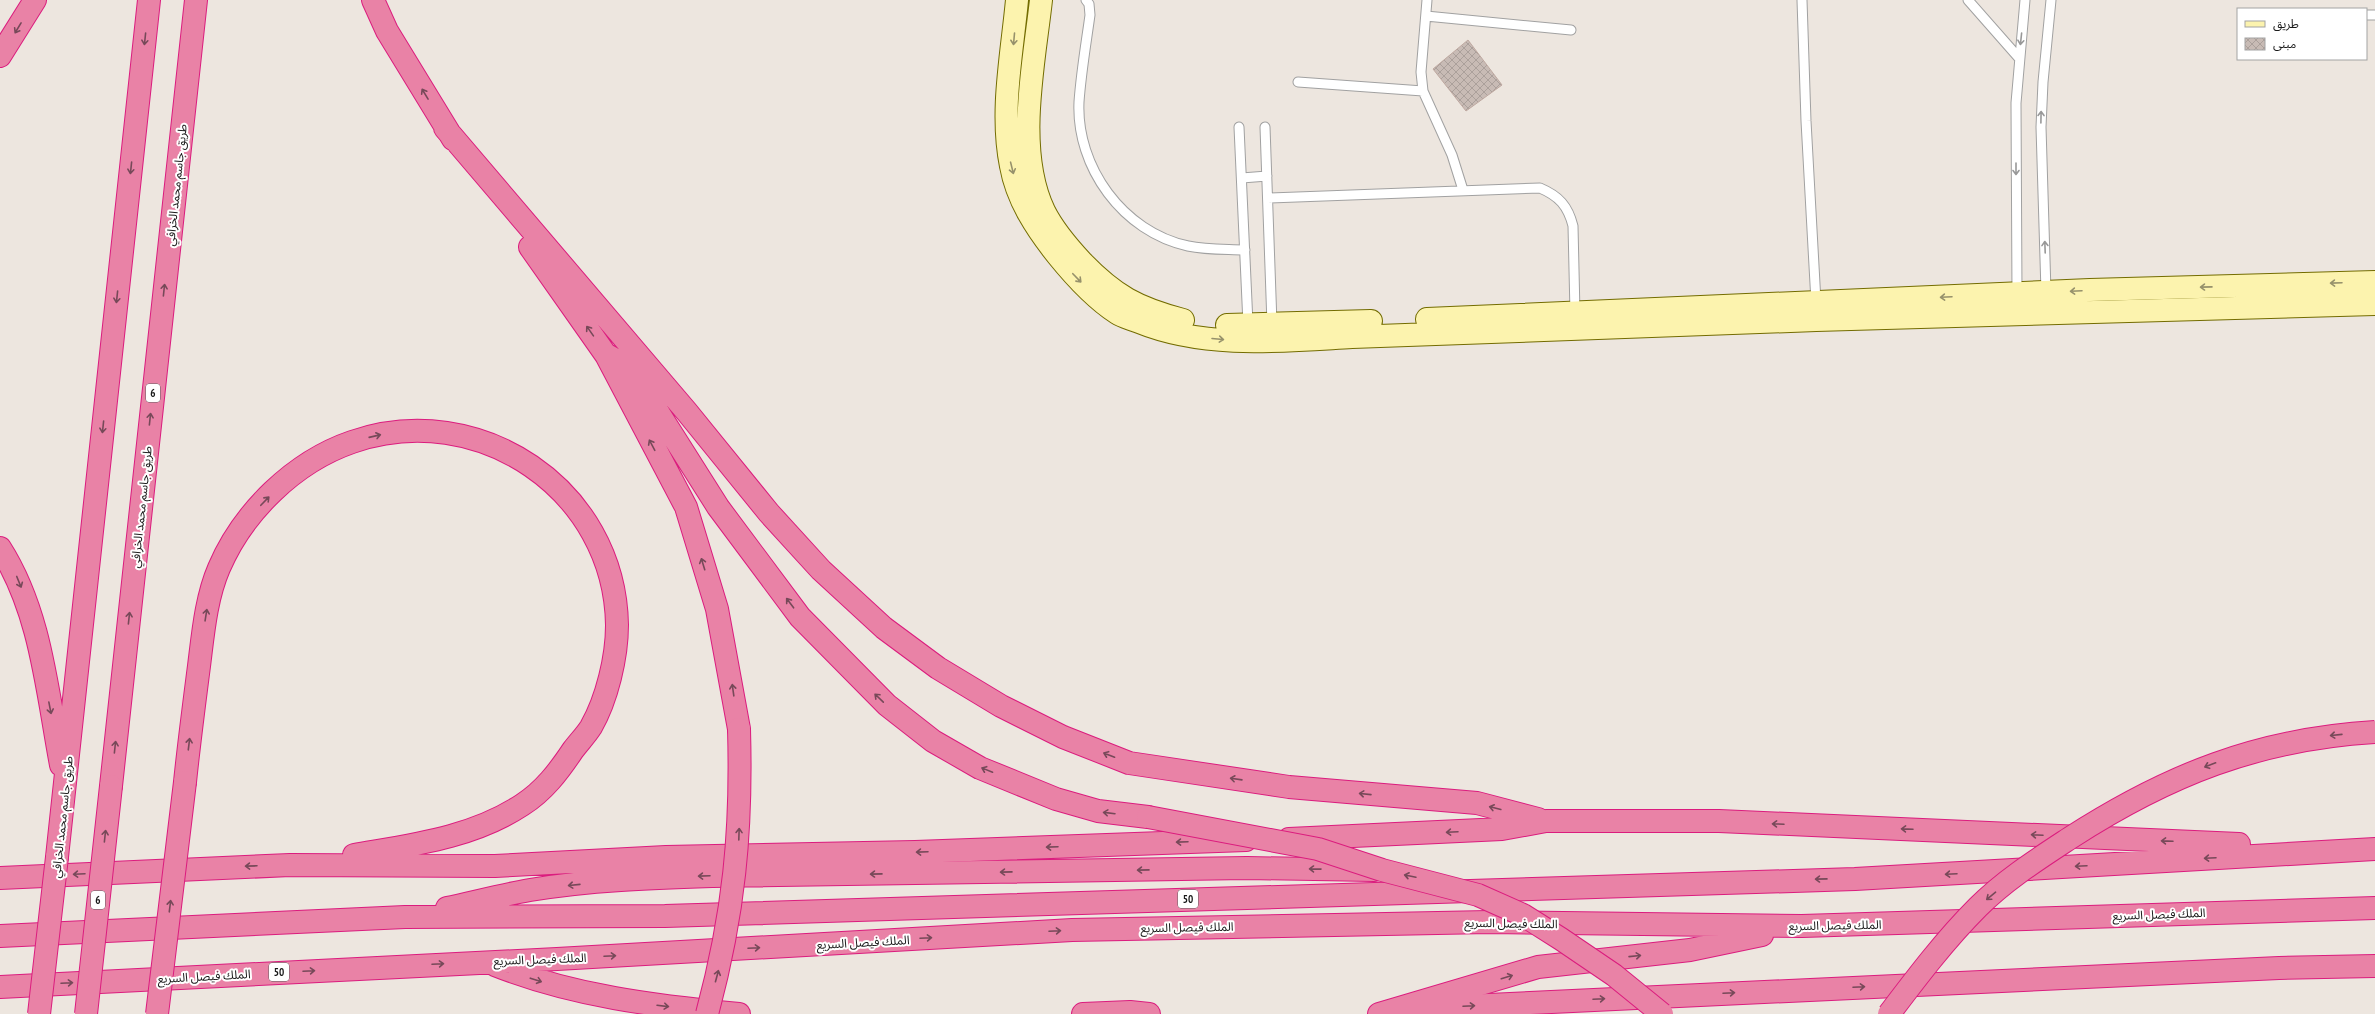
<svg xmlns="http://www.w3.org/2000/svg" width="2375" height="1014" font-family="'PT Sans Narrow','Noto Sans Arabic',sans-serif">
  <style>
    .building { fill: url(#building-cross-hatch); stroke: #bfa9a1 }
    .lines { fill: none; stroke-linecap: round; stroke-linejoin: round }
    .lane-casing { stroke: #a1a1a1; stroke-width: 11 }
    .secondary-casing { stroke: #736c00; stroke-width: 24 }
    .highway-casing { stroke: #db1c7e; stroke-width: 24 }
    .lane { stroke: #fff; stroke-width: 9 }
    .secondary { stroke: #fcf3ae; stroke-width: 22 }
    .highway { stroke: #e982a6; stroke-width: 22 }
    .highway-bridge-casing { stroke: #db1c7e; stroke-width: 24; stroke-linecap: butt }
    .highway-bridge { stroke: #e982a6; stroke-width: 22 }
    .oneway { stroke: #774959 }
    .oneway2 { stroke: #96916b }
    .oneway3 { stroke: #989898 }
    .labels { text-anchor: middle; dominant-baseline: central; stroke-width: 4; stroke-linejoin: round; paint-order: stroke }
    .shield { fill: #fff; stroke: #5f5f5f; stroke-width: 1 }
    .shield-label { font-size: 11px; font-weight: bold; fill: #1a1a1a }
    .street-label { font-size: 12px; fill: #1a1a1a; stroke: #fff }
  </style>
  <defs>
    <pattern id="building-cross-hatch" width="8" height="8" patternUnits="userSpaceOnUse"><rect width="8" height="8" fill="#c8bbb5"/><path d="M0 0l8 8M0 8l8-8" fill="none" stroke="#aba09b"/></pattern>
  </defs>
  <rect width="100%" height="100%" fill="#ede6df"/>
  <path class="building" d="M1468,40l34,45 -36,26 -33,-42z"/>
  <g class="lines">
    <g class="lane-casing">
      <path id="lane" d="M1086,0l3,4 1,11c-4,29 -9,58 -11,87 -3,65 44,130 109,144 19,4 38,3 57,4
        M1427,0l-6,72 2,19 29,64 11,35
        M1802,0l4,121 10,181
        M1968,0l51,58
        M2366,15h9
        M1426,16l145,14
        M1298,82l125,9
        M1239,127l9,197
        M1265,127l7,197
        M1242,178l25,-2
        M1268,198l272,-10c19,8 28,18 33,38l2,87
        M2046,292l-5,-165 2,-45 8,-82
        M2017,294l-1,-191 9,-103"/>
    </g>
    <g class="secondary-casing">
      <path id="secondary" d="M1017,0c-5,54 -17,112 -6,166 6,34 26,64 47,90 17,21 36,42 59,57 6,4 15,6 22,9 66,27 143,19 213,15l464,-17 559,-16
        M1041,0c-7,64 -26,150 3,211 9,18 24,36 38,51 33,34 55,46 101,58
        M1427,319l663,-29 285,-8
        M1227,325l144,-4"/>
    </g>
    <g class="highway-casing">
      <path id="highway" d="M373,0l14,31 66,108
        M0,56l35,-56
        M445,128l242,284 82,101 52,57 63,58 54,40 63,38 62,31 66,26 160,24 188,16 61,16
        M530,247l76,108 80,152 31,102 22,120
        M607,355l23,13 88,139 82,110 87,88 46,36 47,27 76,31 42,12 50,6
        M0,548c41,64 47,143 61,217
        M185,782c4,-39 9,-77 14,-116 4,-32 7,-68 20,-98 24,-56 75,-106 133,-126 126,-44 263,47 265,183 0,32 -10,74 -26,102 -5,8 -12,15 -18,23 -14,21 -29,41 -51,55 -50,33 -111,40 -168,50
        M111,786l85,-786
        M1289,839l213,-10 44,-8h173l520,23
        M57,857l92,-857
        M0,878l290,-13 205,1 171,-9 249,-5 331,-12
        M447,908c28,-6 55,-13 83,-18 60,-10 121,-12 182,-14l535,-8 127,2
        M0,936l405,-19 260,-1 1190,-37 520,-30
        M495,965c78,31 160,41 244,49
        M0,987l557,-28 515,-29 417,-8 313,4 573,-18
        M1402,1009l877,-41 96,-2
        M1083,1014l47,-2 19,2
        M1379,1014l159,-47 152,-17 72,-15"/>
    </g>
    <use href="#lane" class="lane"/>
    <use href="#secondary" class="secondary"/>
    <use href="#highway" class="highway"/>
    <g class="highway-bridge-casing">
      <path id="highway-bridge" d="M1148,817l170,32 64,21 96,25 45,20 38,24 53,36 48,39
        M39,1014l18,-157
        M86,1014l25,-228
        M157,1014l28,-232
        M707,1014c27,-100 35,-182 32,-285
        M1889,1014c28,-37 56,-74 89,-107 27,-27 60,-48 92,-69 98,-63 188,-99 305,-106"/>
    </g>
    <use href="#highway-bridge" class="highway-bridge"/>
  </g>
  <defs><path id="oneway-shaft" d="M-6 0H5M1.5-3L5.5 0L1.5 3" fill="none" stroke-width="1.6" stroke-linecap="round" stroke-linejoin="round"/></defs>
  <g class="oneway">
    <use href="#oneway-shaft" transform="translate(18 28) rotate(121)"/>
    <use href="#oneway-shaft" transform="translate(145 39) rotate(96)"/>
    <use href="#oneway-shaft" transform="translate(425 94) rotate(-121)"/>
    <use href="#oneway-shaft" transform="translate(131 168) rotate(96)"/>
    <use href="#oneway-shaft" transform="translate(164 290) rotate(-84)"/>
    <use href="#oneway-shaft" transform="translate(117 297) rotate(96)"/>
    <use href="#oneway-shaft" transform="translate(590 331) rotate(-125)"/>
    <use href="#oneway-shaft" transform="translate(150 419) rotate(-84)"/>
    <use href="#oneway-shaft" transform="translate(103 427) rotate(96)"/>
    <use href="#oneway-shaft" transform="translate(375 436) rotate(-13)"/>
    <use href="#oneway-shaft" transform="translate(652 445) rotate(-118)"/>
    <use href="#oneway-shaft" transform="translate(265 501) rotate(-46)"/>
    <use href="#oneway-shaft" transform="translate(703 564) rotate(-107)"/>
    <use href="#oneway-shaft" transform="translate(19 582) rotate(68)"/>
    <use href="#oneway-shaft" transform="translate(790 603) rotate(-127)"/>
    <use href="#oneway-shaft" transform="translate(206 615) rotate(-81)"/>
    <use href="#oneway-shaft" transform="translate(129 618) rotate(-84)"/>
    <use href="#oneway-shaft" transform="translate(733 690) rotate(-98)"/>
    <use href="#oneway-shaft" transform="translate(879 698) rotate(-136)"/>
    <use href="#oneway-shaft" transform="translate(50 708) rotate(79)"/>
    <use href="#oneway-shaft" transform="translate(2336 735) rotate(174)"/>
    <use href="#oneway-shaft" transform="translate(189 744) rotate(-83)"/>
    <use href="#oneway-shaft" transform="translate(115 747) rotate(-84)"/>
    <use href="#oneway-shaft" transform="translate(1109 755) rotate(-159)"/>
    <use href="#oneway-shaft" transform="translate(2210 765) rotate(159)"/>
    <use href="#oneway-shaft" transform="translate(987 770) rotate(-158)"/>
    <use href="#oneway-shaft" transform="translate(1236 779) rotate(-172)"/>
    <use href="#oneway-shaft" transform="translate(1365 794) rotate(-174)"/>
    <use href="#oneway-shaft" transform="translate(1495 808) rotate(-166)"/>
    <use href="#oneway-shaft" transform="translate(1109 813) rotate(-173)"/>
    <use href="#oneway-shaft" transform="translate(1778 824) rotate(-178)"/>
    <use href="#oneway-shaft" transform="translate(1907 829) rotate(-178)"/>
    <use href="#oneway-shaft" transform="translate(1452 832) rotate(177)"/>
    <use href="#oneway-shaft" transform="translate(739 834) rotate(-88)"/>
    <use href="#oneway-shaft" transform="translate(2037 835) rotate(-177)"/>
    <use href="#oneway-shaft" transform="translate(105 836) rotate(-84)"/>
    <use href="#oneway-shaft" transform="translate(2167 841) rotate(-178)"/>
    <use href="#oneway-shaft" transform="translate(1182 842) rotate(178)"/>
    <use href="#oneway-shaft" transform="translate(1052 847) rotate(178)"/>
    <use href="#oneway-shaft" transform="translate(922 852) rotate(178)"/>
    <use href="#oneway-shaft" transform="translate(2210 858) rotate(177)"/>
    <use href="#oneway-shaft" transform="translate(251 866) rotate(178)"/>
    <use href="#oneway-shaft" transform="translate(2081 866) rotate(177)"/>
    <use href="#oneway-shaft" transform="translate(1315 869) rotate(-179)"/>
    <use href="#oneway-shaft" transform="translate(1143 870) rotate(179)"/>
    <use href="#oneway-shaft" transform="translate(1006 872) rotate(179)"/>
    <use href="#oneway-shaft" transform="translate(79 874) rotate(177)"/>
    <use href="#oneway-shaft" transform="translate(876 874) rotate(179)"/>
    <use href="#oneway-shaft" transform="translate(1951 874) rotate(177)"/>
    <use href="#oneway-shaft" transform="translate(704 876) rotate(178)"/>
    <use href="#oneway-shaft" transform="translate(1410 876) rotate(-168)"/>
    <use href="#oneway-shaft" transform="translate(1821 879) rotate(179)"/>
    <use href="#oneway-shaft" transform="translate(574 885) rotate(174)"/>
    <use href="#oneway-shaft" transform="translate(1991 896) rotate(140)"/>
    <use href="#oneway-shaft" transform="translate(170 906) rotate(-83)"/>
    <use href="#oneway-shaft" transform="translate(1055 931) rotate(-3)"/>
    <use href="#oneway-shaft" transform="translate(926 938) rotate(-3)"/>
    <use href="#oneway-shaft" transform="translate(754 948) rotate(-3)"/>
    <use href="#oneway-shaft" transform="translate(610 956) rotate(-3)"/>
    <use href="#oneway-shaft" transform="translate(1635 956) rotate(-6)"/>
    <use href="#oneway-shaft" transform="translate(438 964) rotate(-3)"/>
    <use href="#oneway-shaft" transform="translate(309 971) rotate(-3)"/>
    <use href="#oneway-shaft" transform="translate(717 976) rotate(-75)"/>
    <use href="#oneway-shaft" transform="translate(1507 977) rotate(-17)"/>
    <use href="#oneway-shaft" transform="translate(536 980) rotate(18)"/>
    <use href="#oneway-shaft" transform="translate(67 983) rotate(-3)"/>
    <use href="#oneway-shaft" transform="translate(1859 987) rotate(-3)"/>
    <use href="#oneway-shaft" transform="translate(1729 993) rotate(-3)"/>
    <use href="#oneway-shaft" transform="translate(1599 999) rotate(-3)"/>
    <use href="#oneway-shaft" transform="translate(663 1006) rotate(7)"/>
    <use href="#oneway-shaft" transform="translate(1469 1006) rotate(-3)"/>
  </g>
  <g class="oneway2">
    <use href="#oneway-shaft" transform="translate(1014 39) rotate(95)"/>
    <use href="#oneway-shaft" transform="translate(1012 168) rotate(76)"/>
    <use href="#oneway-shaft" transform="translate(1077 278) rotate(46)"/>
    <use href="#oneway-shaft" transform="translate(2336 283) rotate(178)"/>
    <use href="#oneway-shaft" transform="translate(2206 287) rotate(179)"/>
    <use href="#oneway-shaft" transform="translate(2076 291) rotate(177)"/>
    <use href="#oneway-shaft" transform="translate(1946 297) rotate(177)"/>
    <use href="#oneway-shaft" transform="translate(1218 339) rotate(5)"/>
  </g>
  <g class="oneway3">
    <use href="#oneway-shaft" transform="translate(2021 39) rotate(96)"/>
    <use href="#oneway-shaft" transform="translate(2041 117) rotate(-89)"/>
    <use href="#oneway-shaft" transform="translate(2016 169) rotate(90)"/>
    <use href="#oneway-shaft" transform="translate(2045 247) rotate(-92)"/>
  </g>
  <g class="labels">
    <g class="shield">
      <rect x="146" y="384" width="14" height="18" rx="3"/>
      <rect x="1178" y="890" width="20" height="18" rx="3"/>
      <rect x="91" y="891" width="14" height="18" rx="3"/>
      <rect x="269" y="963" width="20" height="18" rx="3"/>
    </g>
    <g class="shield-label">
      <text x="153" y="393">6</text>
      <text x="1188" y="899">50</text>
      <text x="98" y="900">6</text>
      <text x="279" y="972">50</text>
    </g>
    <g class="street-label">
      <text transform="translate(176 185) rotate(-84)">طريق جاسم محمد الخرافي</text>
      <text transform="translate(141 507) rotate(-84)">طريق جاسم محمد الخرافي</text>
      <text transform="translate(62 817) rotate(-84)">طريق جاسم محمد الخرافي</text>
      <text transform="translate(2159 914) rotate(-2)">الملك فيصل السريع</text>
      <text transform="translate(1511 923) rotate(1)">الملك فيصل السريع</text>
      <text transform="translate(1835 925) rotate(-1)">الملك فيصل السريع</text>
      <text transform="translate(1187 927) rotate(-1)">الملك فيصل السريع</text>
      <text transform="translate(863 942) rotate(-3)">الملك فيصل السريع</text>
      <text transform="translate(540 959) rotate(-2)">الملك فيصل السريع</text>
      <text transform="translate(204 976) rotate(-3)">الملك فيصل السريع</text>
    </g>
  </g>
  <rect x="2237" y="8" width="130" height="52" fill="#ffffff" stroke="#a3a3a3"/>
  <rect x="2245" y="21" width="20" height="6" fill="#fcf3ae" stroke="#a3a3a3"/>
  <text x="2273" y="28" font-size="12" fill="#1a1a1a">طريق</text>
  <rect x="2245" y="38" width="20" height="12" fill="url(#building-cross-hatch)" stroke="#a3a3a3"/>
  <text x="2273" y="48" font-size="12" fill="#1a1a1a">مبنى</text>
</svg>
